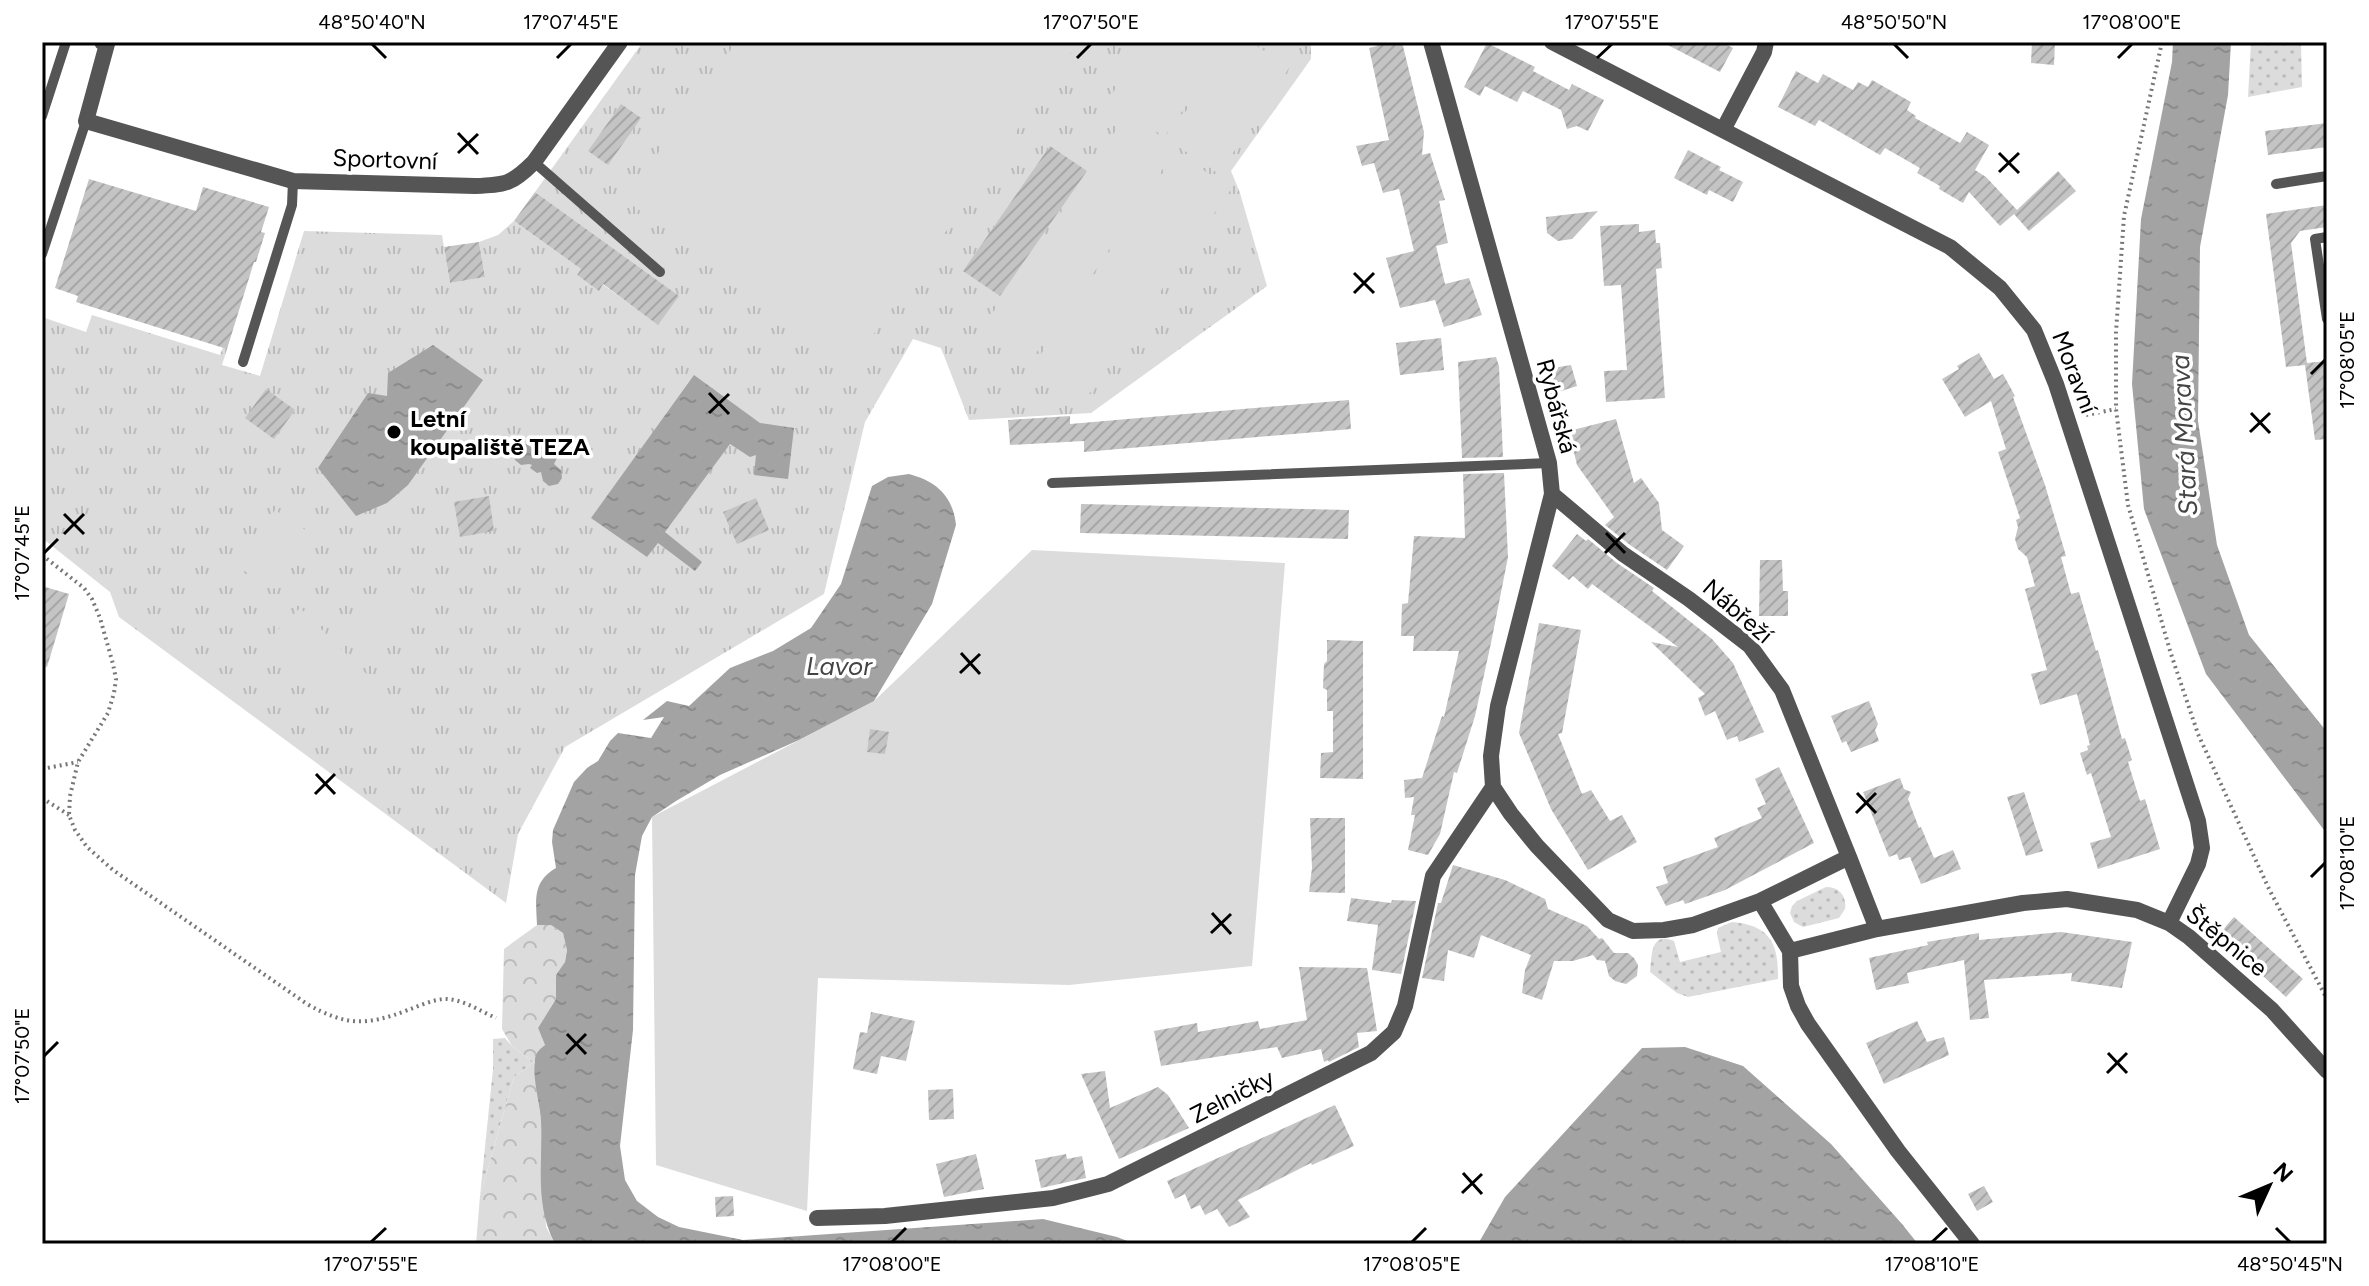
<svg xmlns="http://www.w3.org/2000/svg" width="2369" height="1286" font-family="Figtree,sans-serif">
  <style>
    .grass { fill: url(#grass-dots) }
    .forest { fill: url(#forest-crowns) }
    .park { fill: url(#park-tufts) }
    .garden { fill: #dcdcdc }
    .water { fill: url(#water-ripples) }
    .building { fill: url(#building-hatch) }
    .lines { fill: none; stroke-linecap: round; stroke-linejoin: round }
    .path { stroke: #777; stroke-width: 4; stroke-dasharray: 2 4; stroke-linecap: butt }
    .service { stroke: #555; stroke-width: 10 }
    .minor { stroke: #555; stroke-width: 16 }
    .ticks { fill: none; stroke: #000; stroke-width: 3 }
    .poi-dot { fill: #000; stroke: #fff; stroke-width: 3 }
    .labels { text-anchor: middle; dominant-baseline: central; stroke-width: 7; stroke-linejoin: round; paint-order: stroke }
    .street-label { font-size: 24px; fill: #000; stroke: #fff }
    .poi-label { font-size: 24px; font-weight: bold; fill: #000; stroke: #fff; text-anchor: start }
    .water-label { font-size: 26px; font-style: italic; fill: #444; stroke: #fff }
    .neatline { fill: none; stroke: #000; stroke-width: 3 }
    .ticks-label { font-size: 20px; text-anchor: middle; fill: #000 }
  </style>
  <defs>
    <pattern id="grass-dots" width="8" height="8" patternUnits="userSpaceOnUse" patternTransform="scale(2)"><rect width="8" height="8" fill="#dcdcdc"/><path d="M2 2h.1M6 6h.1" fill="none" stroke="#bbb" stroke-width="1.8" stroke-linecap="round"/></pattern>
    <pattern id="forest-crowns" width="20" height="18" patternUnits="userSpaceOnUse" patternTransform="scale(2)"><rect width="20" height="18" fill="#dcdcdc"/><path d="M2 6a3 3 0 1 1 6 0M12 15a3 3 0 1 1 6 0" fill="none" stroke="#bbb"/></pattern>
    <pattern id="park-tufts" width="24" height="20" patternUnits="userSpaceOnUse" patternTransform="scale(2)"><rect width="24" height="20" fill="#dcdcdc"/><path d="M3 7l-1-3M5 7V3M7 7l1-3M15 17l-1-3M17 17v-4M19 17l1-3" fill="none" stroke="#bbb"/></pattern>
    <pattern id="water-ripples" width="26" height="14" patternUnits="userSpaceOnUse" patternTransform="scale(2)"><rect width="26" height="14" fill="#a3a3a3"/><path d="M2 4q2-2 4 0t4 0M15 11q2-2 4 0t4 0" fill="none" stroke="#8b8b8b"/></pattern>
    <pattern id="building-hatch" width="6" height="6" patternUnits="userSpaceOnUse" patternTransform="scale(2)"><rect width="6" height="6" fill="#c4c4c4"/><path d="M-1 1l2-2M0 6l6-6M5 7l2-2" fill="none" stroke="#a7a7a7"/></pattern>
  </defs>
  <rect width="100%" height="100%" fill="#fff"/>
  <path class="grass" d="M2251,42h50l1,45 -54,10z
    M1826,887c13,0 21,9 19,22l-6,9 -36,9 -9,-5 -4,-9 2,-7 5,-5z
    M1732,922c38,3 47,22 46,57l-90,18 -11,-4 -27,-21c2,-16 0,-41 24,-31l6,21 41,-10 -4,-18 1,-6z
    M505,1038l7,8 22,16 -20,15 -34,119 13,-127v-30z"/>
  <path class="forest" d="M537,925h14l12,8 4,16 -2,13 -9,14v23l-18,29 7,17 -11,17 7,61 5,104 9,17h-79l4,-48 34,-119 20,-15 -22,-16 -10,-17 2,-80z"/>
  <path class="park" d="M643,42h668v17l-80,112 9,22 27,93 -176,127 -122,7 -28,-72 -28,-9 -48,83 -41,172 -259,153 -47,87 -12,69 -387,-286 -9,-25 -68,-54v-221l44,15 6,-17 128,40 3,-8 4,2 -5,16 38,11 44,-145 138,4 8,48 35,-6 -6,-35 19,-7 16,-14 67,48 -4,6 21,15 4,-6 56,40 20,-28 -143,-104z"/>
  <path class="garden" d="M736,42h343l-225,320 -229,-162z
    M1148,42h82l-66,95 -55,-39z
    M1233,42h18l38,26 -70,106 -52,-35z
    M1124,118l50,34 -70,105 -50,-34z
    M1177,152l54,37 -73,106 -53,-37z
    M1052,230l48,34 -70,97 -47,-35z
    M1104,266l51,36 -71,99 -51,-36z
    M275,510l35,23 -36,56 -36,-22z
    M1032,550l253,13 -33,403 -183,19 -251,-7 -11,233 -151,-46 -4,-348 222,-116z
    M402,582l24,22 -48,52 -24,-23z
    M300,608l114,113 -30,31 -115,-113z"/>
  <path class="water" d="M2173,42h58l-3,53 -28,152 -2,174 19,124 32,90 78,97v102l-121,-160 -62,-165 -12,-125 9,-165 31,-157z
    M433,345l50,35 -75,105 -21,18 -31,13 -38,-48 50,-75 19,3 1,-23z
    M694,375l66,48 34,5 -6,51 -34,-4 2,-20 -6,2 -20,-13 -65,88 37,30 -7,9 -37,-28 -11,14 -56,-39z
    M549,441l8,6 2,7 -5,10 7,6 1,8 -4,6 -9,2 -6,-5 -2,-9 -4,1 -7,-5 2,-3 -3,-1 -8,1 -6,-5 -2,-8 5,-7 9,-1 6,5h5l4,-7z
    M909,474c27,7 44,22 47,51l-24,79 -58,97 -75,39 -79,35 -44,26 -24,16 -10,19 -7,39 -2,155 -13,116 5,34 12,21 21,16 21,10 64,13 300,-21 74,18 18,7h-580c-21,-40 -12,-80 -14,-122 -1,-20 -9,-43 -6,-63 1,-7 5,-10 10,-14l-7,-17 18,-29v-24l9,-13 2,-12 -4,-17 -12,-8h-14c-1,-25 -5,-43 19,-57l-4,-26 1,-12 21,-48 13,-14 11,-7 12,-20 8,-8 33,5 13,-21 -21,3 24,-19 22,5 41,-38 43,-17 38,-23 30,-44 31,-98 16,-9z
    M1685,1047l58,19 88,78 71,80 16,20h-440l27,-47 137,-149z"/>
  <path class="building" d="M1376,42h26l22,90 -2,23 8,-2 15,47 -6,1 9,42 -12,3 9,38 24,-6 13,37 -38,12 -9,-27 -35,8 -14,-50 28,-7 -15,-62 -16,4 -9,-30 -12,3 -6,-20 33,-6 -20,-92 8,-2z
    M1662,42h60l11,6 -13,24z
    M2032,42h23l-1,23 -23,-2z
    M1487,43l48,24 -2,4 36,19 3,-6 32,16 -16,31 -11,-5 -10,3 -6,-19 -38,-19 -6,11 -32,-16 -5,10 -16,-9z
    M1796,71l22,12 5,-9 30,16 5,-8 10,5 4,-7 39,22 -4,8 9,6 -1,2 45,25 7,-11 22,13 -14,25 11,7 31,33 41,-39 18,20 -47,40 -15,-17 -14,12 -31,-34 -6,11 -24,-14 1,-3 -23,-13 3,-5 -35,-20 -5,7 -61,-35 -4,6 -37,-19z
    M621,104l20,14 -33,47 -20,-14z
    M2327,123v24l-59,8 -3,-24z
    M1050,146l37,25 -87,125 -37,-25z
    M1688,150l33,17 -2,3 24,12 -10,20 -24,-12 -2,5 -33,-17z
    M89,179l107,32 7,-24 66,20 -8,25 4,1 -9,29h-2l-27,87 -151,-47 2,-6 -23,-8z
    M535,192l144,104 -21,29 -55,-41 -4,7 -22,-16 4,-6 -67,-48z
    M2327,205v22l-27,4 -9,12 16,120 20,-2v78l-12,1 -10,-75 -19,2 -20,-153z
    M1598,211l-26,28 -14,2 -11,-8 -1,-16z
    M1639,224v8l16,-2 1,13h4l2,25 -6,1 9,129 -59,4 -2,-31 23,-1 -6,-85 -17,1 -4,-60z
    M479,242l6,35 -35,6 -6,-36z
    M1441,338l3,32 -44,5 -4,-32z
    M1979,353l15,26 9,-5 12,22 -2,1 32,88 21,71 -5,1 10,37 8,-2 17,59 2,-1 24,89 3,-1 7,22 -4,2 12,39 5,-2 15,50 -62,20 -8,-26 21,-6 -20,-64 -4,2 -7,-22 8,-3 -1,-4 3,-1 -13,-51 -37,11 -9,-31 16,-4 -22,-81 10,-3 -8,-29 -9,-8 -3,-10 3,-12 -2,-7 4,-2 -22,-66 8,-3 -15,-48 -26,16 -23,-38 17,-10 -2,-3z
    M1496,357l3,9 4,91 -41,1 -4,-96z
    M1571,365l6,21 -28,9 -8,-25z
    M266,389l29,21 -21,29 -29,-21z
    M1349,400l2,29 -267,23v-11l-74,4 -2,-25 62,-4v8z
    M1616,419l18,64 7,-5 18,25 3,27 22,16 -17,24 -37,-25 -25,-20 9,-8 -37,-52 -8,-34z
    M1504,473l4,84 -17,86 -16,73 -18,57 -3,-1 -14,62 -12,21 -20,-5 7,-35h-4l3,-18 -9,1 -1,-18 18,-2 20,-62 2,1 15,-66h-46l1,-15h-13l1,-32 6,-1 6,-67 51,2 -2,-64z
    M489,496l5,35 -34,6 -6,-35z
    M756,498l13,32 -32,14 -14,-32z
    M1081,504l268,6 -1,29 -268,-6z
    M1577,534l9,7 2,-2 29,24 37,25 -2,3 60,48 21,24 31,69 -25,10 -2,-6 -10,4 -12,-29 -10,5 -7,-18 7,-4 -54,-52 27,5 -86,-63 -4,5 -15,-13 -4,4 -17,-14z
    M1760,560h22l1,31h5v25h-29z
    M42,586l27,8 -22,73 -5,-1z
    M1539,623l42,7 -19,103 -4,1 24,60 9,-4 19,31 12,-6 15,27 -49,28 -37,-61 -32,-76z
    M1327,640l36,1v138l-43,-1 1,-25 12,-1v-41h-6v-21l-4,-2 1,-24 3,-3z
    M1869,701l9,23 -3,6 4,11 -28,11 -5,-11 -4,2 -11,-27z
    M870,729l19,3 -4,22 -18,-2z
    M1779,767l35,76 -89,47 -40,14 -2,-4 -17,6 -10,-19 12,-4 -5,-16 55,-20 -4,-9 48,-20 -5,-10 9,-4 -11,-25z
    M1900,778l4,11 7,3 -3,7 11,29 2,-1 13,31 19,-8 8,19 -40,15 -11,-27 -11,3 -2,-6 -8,3 -26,-65z
    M2024,792l19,59 -17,5 -19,-59z
    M1310,818h35v75l-36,-1 3,-24z
    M1453,865l52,15 40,19 3,10 39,17 12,13 3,-1 12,15h14l6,5 4,7 -1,11 -11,8 -11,-3 -6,-5 -4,-15 -8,-1 -4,-5 -20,6h-19l-12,39 -20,-7 3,-23 6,-15 -50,-20 -7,23 -26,-8 -4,31 -22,-3 16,-75h3z
    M1351,898l40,5 1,-3 24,1 -15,73 -29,-4 6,-45 -31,-4z
    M2234,917l69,62 -17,18 -68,-62z
    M2061,932l71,10 -10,46 -51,-7 1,-8 -88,7 5,38 -19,2 -6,-60 -57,13 2,10 -33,7 -7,-32 59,-13 -1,-3 52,-9v7z
    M1299,967l68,1 10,63 -20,2 2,14 -30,15 -1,-2 -4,2 -3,-13 -39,9 -5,-11 -116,19 -7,-35 43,-8 1,9 60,-11 2,8 47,-9z
    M871,1012l44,9 -9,40 -25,-5 -4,18 -24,-5 7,-37 7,1z
    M1917,1021l10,21 17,-5 5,18 -65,29 -18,-41z
    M1105,1071l5,37 48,-21 10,8 21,33 -70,31 -38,-85z
    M953,1089l1,30 -25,1 -1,-30z
    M1335,1105l19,41 -42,19 -1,-2 -73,37 12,17 -21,10 -12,-18 -12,6 -5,-10 -9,4 -6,-15 -10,5 -8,-18z
    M976,1154l8,35 -40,8 -8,-33z
    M1066,1154l1,5 15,-3 4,22 -45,10 -6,-28z
    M1984,1186l9,16 -16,9 -9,-17z
    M733,1196l1,20 -18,1 -1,-20z"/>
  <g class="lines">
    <path class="path" d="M2162,42l-38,174 -8,116v77l12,96 43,149 27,80 71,155 58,110
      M2086,415l30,-6
      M42,555l42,33 8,11 8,19 13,46 3,15 -2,14 -6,20 -30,49 -8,34 -1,19 6,15 12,17 26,23 194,134c39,22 59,22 101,6 11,-4 24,-10 35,-11 18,-1 37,12 53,19
      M42,769l36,-7
      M42,798l27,17"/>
    <path class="service" d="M42,116l24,-74
      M534,162l126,110
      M2276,184l51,-8
      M2327,237l-12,2 12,80
      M42,254l44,-133
      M243,362l49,-157 1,-24
      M1052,483l497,-20"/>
    <path class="minor" d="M102,42l5,2 -21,77 207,60 182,5c31,-1 37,-2 59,-24l86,-120
      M1431,42l118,421 3,31 -54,212 -7,50 2,31 18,27 26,32 71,74 25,11 31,-1 29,-5 67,-24 89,-44 -67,-167 -32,-44 -61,-47 -66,-45 -71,-60
      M1552,42l398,205 50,41 34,42 22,54 142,437 4,27 -4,16 -29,59
      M1723,130l41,-78 2,-10
      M1760,901l30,50 1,35 7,20 10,18 90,127 74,93
      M1877,929l146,-26 44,-4 70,11 32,13 20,14 83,73 55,61
      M1790,951l87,-22 -28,-72
      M817,1218l68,-2 168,-18 55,-14 263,-131 23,-21 11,-26 28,-130 60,-89"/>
  </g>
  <path class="ticks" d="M372,44l14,14M1894,44l14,14M557,58l14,-14M1077,58l14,-14M1597,58l15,-14M2118,58l14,-14M458,133l20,21M458,153l20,-19M1999,153l20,20M1999,172l20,-19M1354,273l20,20M1354,293l20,-20M2311,374l14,-14M709,393l20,21M709,413l20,-19M2251,413l19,20M2250,432l20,-19M64,514l20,20M1606,533l19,20M64,534l20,-20M44,553l14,-14M1605,553l20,-20M961,653l19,21M960,673l20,-19M316,774l19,20M1857,793l19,20M315,794l20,-20M1856,813l20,-20M2311,877l14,-14M1212,913l19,21M1211,933l20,-19M567,1034l19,20M2108,1053l19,20M566,1054l20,-20M44,1056l14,-14M2107,1073l20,-20M1463,1173l19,21M1462,1193l20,-19M2276,1228l14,14M371,1242l15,-14M892,1242l14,-14M1412,1242l14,-14M1932,1242l15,-14"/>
  <circle class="poi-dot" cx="394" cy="432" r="8"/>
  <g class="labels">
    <g class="street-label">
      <text transform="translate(385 159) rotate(2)">Sportovní</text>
      <text transform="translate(2075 372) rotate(69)">Moravní</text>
      <text transform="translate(1557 406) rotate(75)">Rybářská</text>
      <text transform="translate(1738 611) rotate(41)">Nábřeží</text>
      <text transform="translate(2227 941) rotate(39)">Štěpnice</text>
      <text transform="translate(1232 1096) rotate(-27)">Zelničky</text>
    </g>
    <g class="poi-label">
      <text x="410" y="418">Letní<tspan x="410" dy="28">koupaliště TEZA</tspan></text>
    </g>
    <g class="water-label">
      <text transform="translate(2184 435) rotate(-93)">Stará Morava</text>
      <text x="839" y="666">Lavor</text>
    </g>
  </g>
  <rect width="2369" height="1286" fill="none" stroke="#ffffff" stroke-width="88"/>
  <g transform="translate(2269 1186) rotate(46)" stroke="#ffffff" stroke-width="6" paint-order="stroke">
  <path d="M0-6L14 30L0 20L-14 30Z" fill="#000000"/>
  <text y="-12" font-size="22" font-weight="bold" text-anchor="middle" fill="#000000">N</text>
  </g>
  <rect x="44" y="44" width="2281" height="1198" class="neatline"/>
  <g class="ticks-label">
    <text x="372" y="29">48°50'40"N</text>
    <text x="571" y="29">17°07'45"E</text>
    <text x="1091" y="29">17°07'50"E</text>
    <text x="1612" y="29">17°07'55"E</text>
    <text x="1894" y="29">48°50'50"N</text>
    <text x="2132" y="29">17°08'00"E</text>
    <text transform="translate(2347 360) rotate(-90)" y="7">17°08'05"E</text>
    <text transform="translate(22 553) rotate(-90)" y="7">17°07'45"E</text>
    <text transform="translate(2347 863) rotate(-90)" y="7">17°08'10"E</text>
    <text transform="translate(22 1056) rotate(-90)" y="7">17°07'50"E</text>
    <text x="371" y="1271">17°07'55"E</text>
    <text x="892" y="1271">17°08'00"E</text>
    <text x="1412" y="1271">17°08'05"E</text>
    <text x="1932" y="1271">17°08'10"E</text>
    <text x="2290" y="1271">48°50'45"N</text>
  </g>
</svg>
